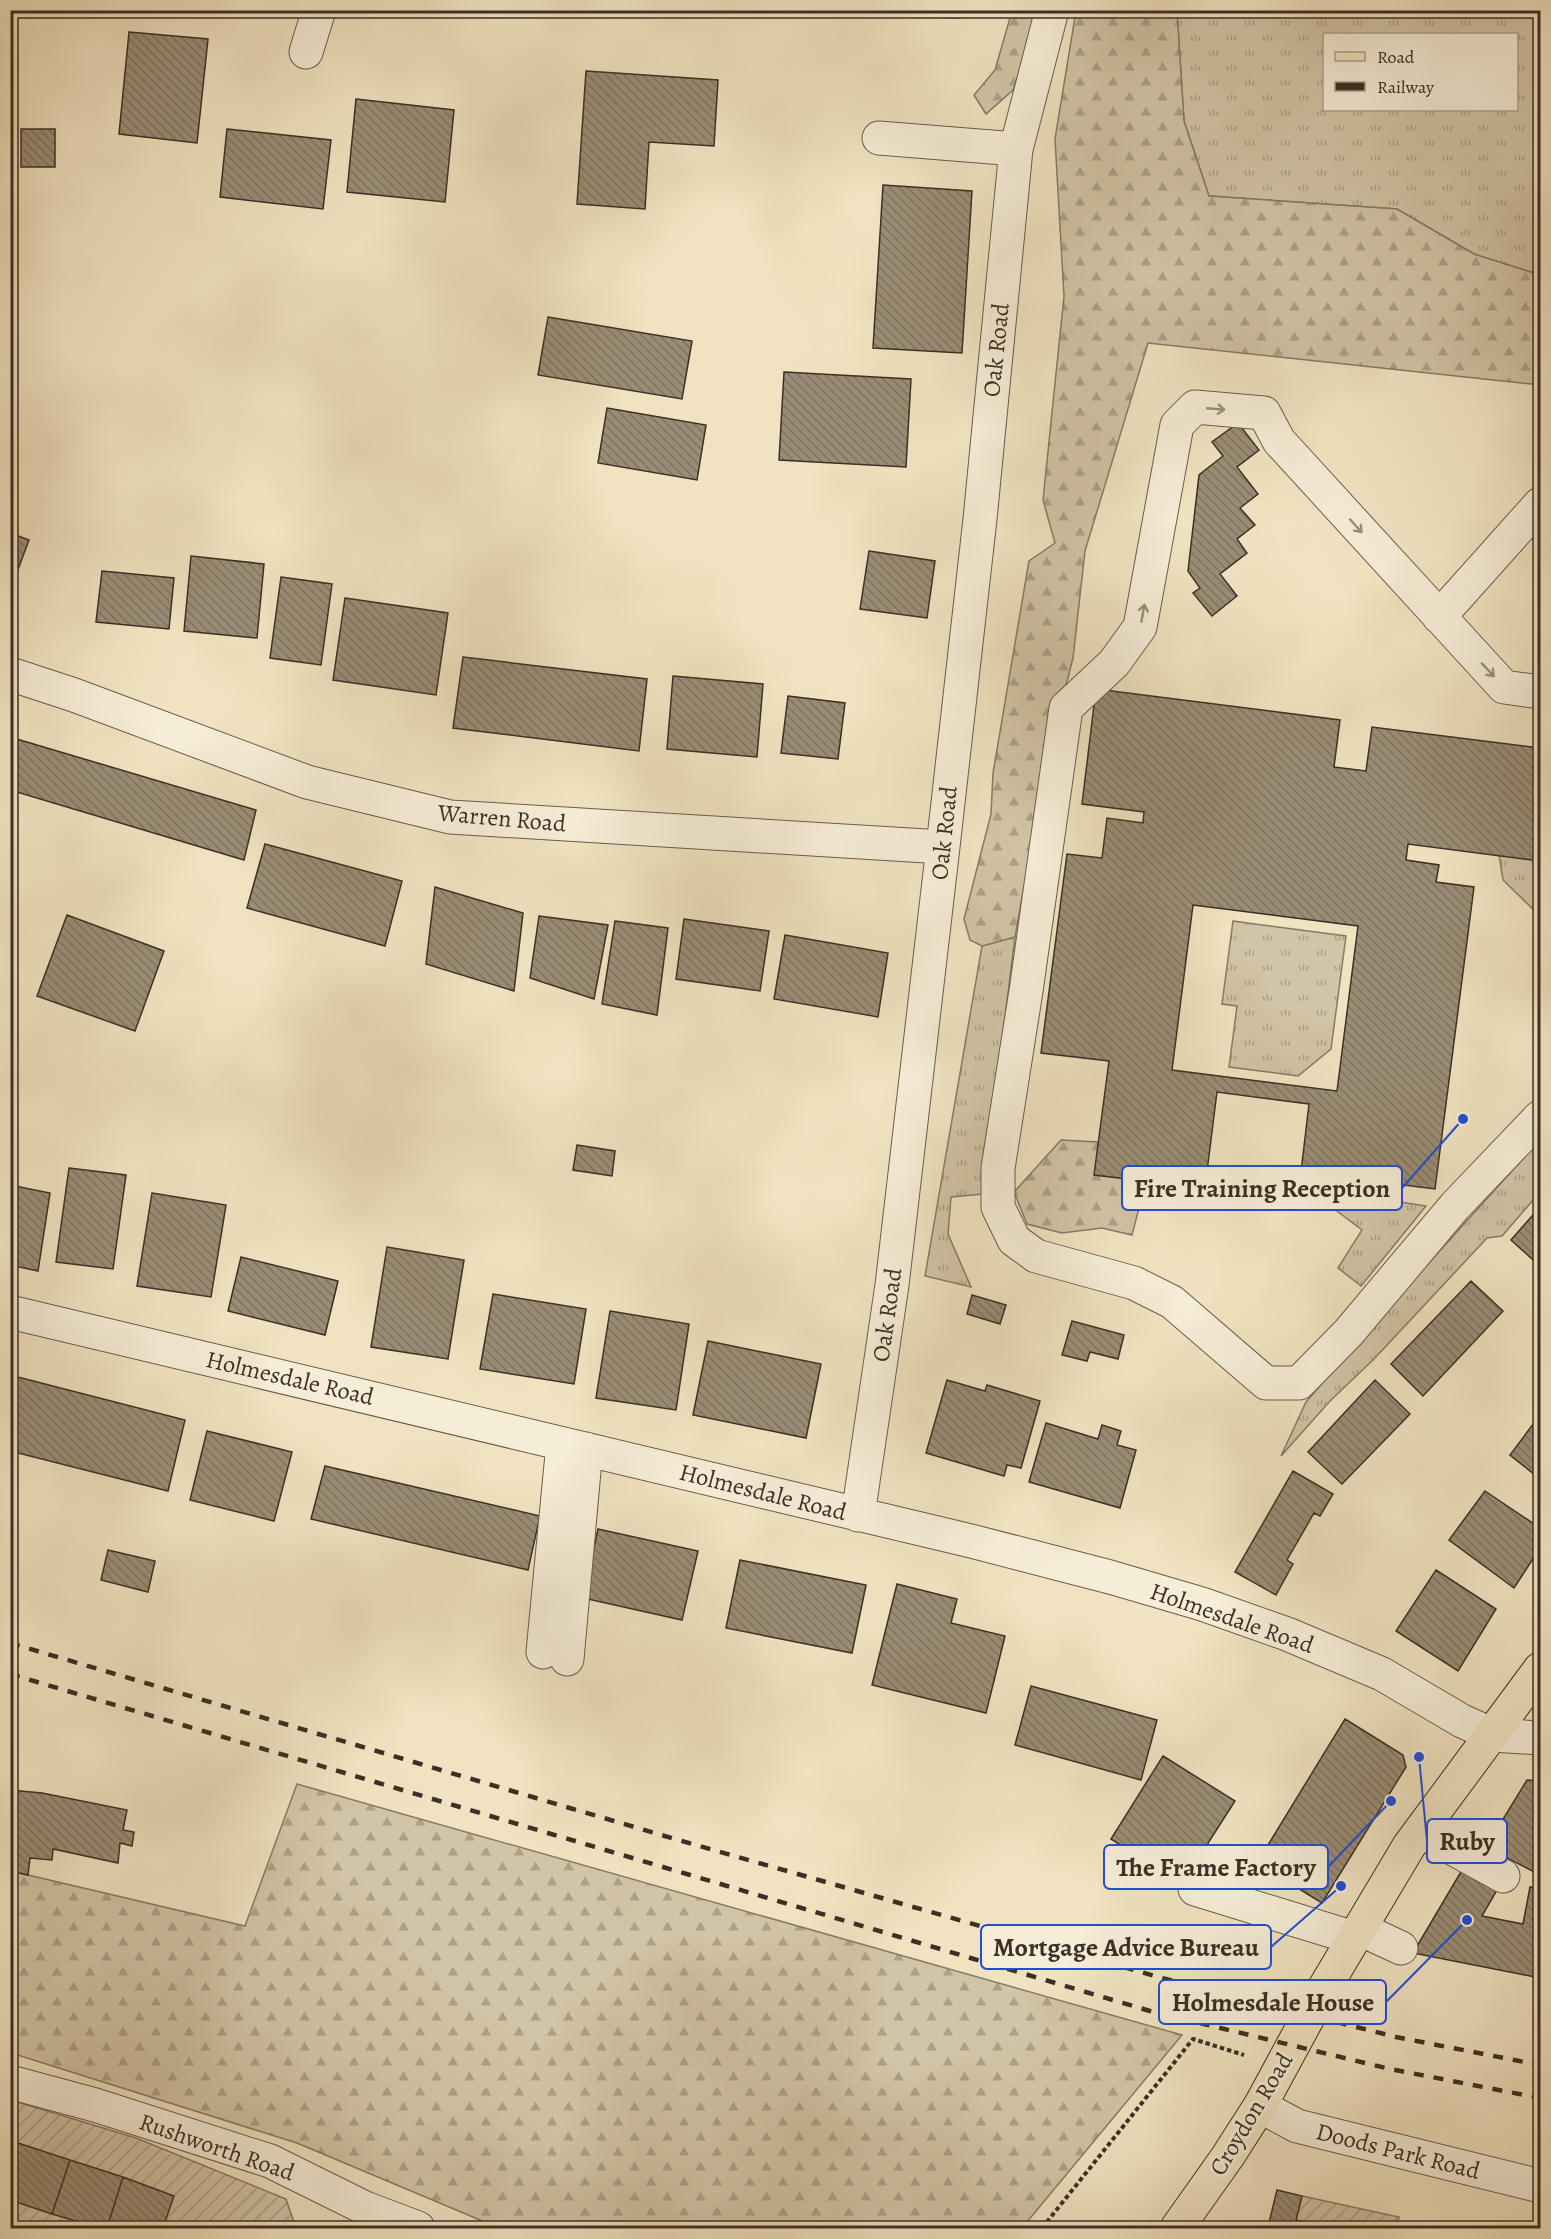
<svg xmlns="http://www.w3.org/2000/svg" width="1551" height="2239" font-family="Alegreya,serif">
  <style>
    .grass { fill: url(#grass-tufts); stroke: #877a66; stroke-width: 1.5; fill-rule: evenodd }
    .forest { fill: url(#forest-firs); stroke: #877a66; stroke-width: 1.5 }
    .garden { fill: url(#garden-furrows); stroke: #877a66; stroke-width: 1.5 }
    .building { fill: url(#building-back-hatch); stroke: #3c2f25; stroke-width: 1.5; fill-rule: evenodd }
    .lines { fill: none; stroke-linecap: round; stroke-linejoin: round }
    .minor-casing { stroke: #695c4c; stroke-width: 35 }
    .major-casing { stroke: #3c2f25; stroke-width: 35 }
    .path { stroke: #3c2f25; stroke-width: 4; stroke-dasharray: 4.5 3; stroke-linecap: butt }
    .minor { stroke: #f6edd7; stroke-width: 33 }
    .major { stroke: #f1e3c1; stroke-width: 33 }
    .rail { stroke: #3c2f25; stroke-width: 4.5; stroke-dasharray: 10 10; stroke-linecap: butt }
    .oneway { stroke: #998e7e }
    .labels { text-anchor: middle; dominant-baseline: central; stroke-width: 6; stroke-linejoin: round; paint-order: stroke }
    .street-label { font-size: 24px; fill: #3c2f25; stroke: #f6edd7 }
    .leader { fill: none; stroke: #1d4ed8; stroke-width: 2 }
    .callout-dot { fill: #1d4ed8; stroke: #f6edd7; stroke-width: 2 }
    .callout { fill: #f6edd7; stroke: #1d4ed8; stroke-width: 2 }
    .callout-label { font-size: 26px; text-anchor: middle; font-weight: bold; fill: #3c2f25 }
  </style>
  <defs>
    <pattern id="grass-tufts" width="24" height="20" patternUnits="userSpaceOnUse" patternTransform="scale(1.5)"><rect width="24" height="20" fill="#d2c4a6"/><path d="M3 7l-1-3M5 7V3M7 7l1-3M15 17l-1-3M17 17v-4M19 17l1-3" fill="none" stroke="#aca087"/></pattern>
    <pattern id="forest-firs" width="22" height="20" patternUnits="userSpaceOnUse" patternTransform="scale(1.5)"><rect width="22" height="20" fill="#d2c4a6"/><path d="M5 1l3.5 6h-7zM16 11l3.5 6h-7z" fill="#aca087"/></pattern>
    <pattern id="garden-furrows" width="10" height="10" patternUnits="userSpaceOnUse" patternTransform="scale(1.5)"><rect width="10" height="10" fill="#d2c4a6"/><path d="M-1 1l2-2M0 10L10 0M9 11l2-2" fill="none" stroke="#aca087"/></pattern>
    <pattern id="building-back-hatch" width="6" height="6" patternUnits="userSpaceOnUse" patternTransform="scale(1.5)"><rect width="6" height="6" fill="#9a8d76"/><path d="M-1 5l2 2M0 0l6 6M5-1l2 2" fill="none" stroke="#7f7461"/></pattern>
  </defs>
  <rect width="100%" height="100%" fill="#f1e3c1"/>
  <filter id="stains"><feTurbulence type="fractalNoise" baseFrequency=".00333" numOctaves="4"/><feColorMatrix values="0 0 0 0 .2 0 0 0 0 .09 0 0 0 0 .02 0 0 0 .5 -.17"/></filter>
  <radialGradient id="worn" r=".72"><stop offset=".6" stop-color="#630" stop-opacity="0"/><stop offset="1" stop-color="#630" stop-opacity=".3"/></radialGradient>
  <path class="grass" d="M1177,11h363v264l-66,-21 -77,-45 -188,-13 -25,-75zM1324,34h192v76h-192z
    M1499,855l41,6v55l-37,-36z
    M1233,921l113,15 -15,113 -33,27 -69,-9 8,-61 -15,-2z
    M1015,937l-32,257 -32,3 -3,37 23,53 -46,-11 57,-330z
    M1540,1140v52l-38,44 -15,2 -113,121 -44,42 -49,55 25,-54 72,-83z
    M1305,1187l121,19 -65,80 -23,-18 24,-38z"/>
  <path class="forest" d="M1012,11h27l-6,26 -20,53 -27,24 -12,-19 21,-25z
    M1076,11h101l7,110 25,75 188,13 77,45 66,21v110l-392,-42 -63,208 -12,107 -26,101 -32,178 -33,9 -12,-6 -6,-21 27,-105 2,-41 36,-212 26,-18 -12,-43 21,-204 -9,-157z
    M1061,1140l37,2 48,39 -14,54 -30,-7 -40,5 -35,-9 -13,-32z
    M297,1784l885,251 -160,193h-523l-202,-85 -286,-90v-182l234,55z"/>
  <path class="garden" d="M11,2100l125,38 150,61 10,29h-285z
    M1302,2196l97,21 -2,11h-77v-2l-24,-6z"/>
  <path class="building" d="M847,10h113v8l-114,-3z
    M129,32l79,7 -11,104 -78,-9z
    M586,71l132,9 -4,66 -65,-4 -4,67 -68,-5z
    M356,99l98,11 -9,92 -98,-10z
    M21,129h34v38h-34z
    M227,129l104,11 -8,69 -103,-12z
    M883,185l89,6 -10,162 -89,-5z
    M548,317l144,24 -10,58 -144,-24z
    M784,372l127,7 -5,88 -127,-7z
    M607,408l99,17 -9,55 -99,-17z
    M1238,423l21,27 -22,17 21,27 -18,14 15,17 -18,14 10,14 -27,21 17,22 -25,20 -19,-23 7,-5 -12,-17 11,-96 24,-19 -11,-14z
    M10,533l19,7 -19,51z
    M869,551l66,10 -8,57 -67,-9z
    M191,556l73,8 -7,74 -73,-7z
    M102,571l72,7 -5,51 -73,-7z
    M281,577l51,7 -11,81 -51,-7z
    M345,598l103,15 -12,82 -103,-15z
    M463,657l184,22 -8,72 -186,-23z
    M673,676l90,8 -6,73 -90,-8z
    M1096,689l244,31 -6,47 32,4 6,-44 168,21v113l-132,-17 -2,16 33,5 -3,17 38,5 -39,302 -134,-17 8,-68 -92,-12 -14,111 -42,-5 1,-15 -68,-8 15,-114 -68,-8 26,-199 35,4 5,-40 36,5 1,-11 -62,-8zM1193,905l165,21 -21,165 -165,-21z
    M788,696l57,7 -7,56 -57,-6z
    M10,737l246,73 -12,50 -234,-70z
    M265,844l137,37 -17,65 -138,-38z
    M435,887l88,26 -9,78 -88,-27z
    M67,915l97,36 -29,80 -98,-35z
    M539,916l69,9 -14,74 -64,-21z
    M684,919l85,12 -9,60 -84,-12z
    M615,921l53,7 -11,87 -55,-11z
    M785,935l103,18 -10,64 -104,-18z
    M577,1145l38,6 -3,25 -39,-6z
    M69,1168l57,7 -13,94 -57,-7z
    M10,1185l40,8 -12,78 -28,-6z
    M152,1193l74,12 -15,92 -74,-11z
    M1540,1207v59l-29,-26z
    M387,1247l77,13 -16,99 -77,-12z
    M241,1257l97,24 -13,54 -97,-24z
    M1471,1281l32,30 -80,85 -32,-32z
    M493,1294l93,15 -12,75 -94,-15z
    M972,1295l34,10 -6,19 -33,-10z
    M610,1311l79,13 -13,86 -80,-12z
    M1072,1321l52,14 -6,24 -28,-7 -3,9 -25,-6z
    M708,1341l113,23 -15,74 -113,-23z
    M10,1375l175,45 -17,71 -158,-40z
    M947,1380l38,11 2,-6 53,16 -19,67 -14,-3 -3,11 -78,-23z
    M1375,1380l35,34 -68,70 -34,-32z
    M1540,1415v64l-30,-24z
    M1046,1423l52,16 4,-14 19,6 -4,14 19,5 -16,58 -91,-26z
    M207,1431l85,21 -18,69 -84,-21z
    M325,1466l215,50 -12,54 -217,-51z
    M1293,1471l40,23 -13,22 -6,-3 -27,47 6,4 -17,31 -41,-23z
    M1485,1491l55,37v20l-26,40 -65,-48z
    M598,1529l100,22 -16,69 -99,-22z
    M108,1550l47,11 -7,31 -47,-12z
    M740,1560l126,25 -14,68 -126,-25z
    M1436,1570l60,39 -38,62 -62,-40z
    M897,1584l60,15 -6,24 54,13 -19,77 -114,-28z
    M1031,1686l126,34 -16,60 -126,-35z
    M1345,1719l58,36 3,12 -84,136 -65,-40z
    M1163,1756l72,45 -53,83 -71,-45z
    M1527,1780l13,1v94l-54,-28z
    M10,1790l32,3 85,17 -4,20 11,2 -2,14 -12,-3 -2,20 -65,-14 -1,11 -22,-2 -2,17 -18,-4z
    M1462,1870l35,20 -15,26 41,8 7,-37 10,2v89l-127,-25z
    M12,2141l58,19 -18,54 -42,-14v-53z
    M70,2160l53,17 -16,51h-8l-47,-14z
    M123,2177l51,19 -11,32h-56z
    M1277,2190l25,6 -6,24 25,6 -1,2h-74l1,-6 21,5z"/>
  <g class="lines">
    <g class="minor-casing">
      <path id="minor" d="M306,52l13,-42
        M879,138l137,11
        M1439,617l101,-113
        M10,674l64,21 233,87 143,35 493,30
        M1540,692l-36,-5 -225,-246 -15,-28 -69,-6 -18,18 -37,202 -26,36 -48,45 -40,283 -28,177v39l16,33 22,16 98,27 38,19 94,81h33l50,-51 106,-126 85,-89
        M10,1312l961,229 139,36 92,27 85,30 95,40 80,47 31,14 47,3
        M858,1515l34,-230 51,-438 37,-328 36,-370 36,-139
        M543,1652l20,-208
        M567,1659l19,-210
        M1421,1831l82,45
        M1195,1889l159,49
        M1360,1929l41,19
        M10,2082l85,23 175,56 95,47 53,20
        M1260,2106l37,20 243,60"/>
    </g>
    <g class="major-casing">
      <path id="major" d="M1177,2228l51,-72 32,-50 59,-109 90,-151 131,-177"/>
    </g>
    <path class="path" d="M1042,2228l151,-189 51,16"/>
    <use href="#minor" class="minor"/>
    <use href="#major" class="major"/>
    <path class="rail" d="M10,1643l665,196 487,139 234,59 144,28
      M10,1674l1140,337 240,58 150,29"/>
  </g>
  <defs><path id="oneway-shaft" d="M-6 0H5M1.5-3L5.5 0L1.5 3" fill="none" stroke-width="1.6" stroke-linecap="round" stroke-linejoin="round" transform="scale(1.5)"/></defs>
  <g class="oneway">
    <use href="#oneway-shaft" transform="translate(1216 409) rotate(5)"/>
    <use href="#oneway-shaft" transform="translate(1356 526) rotate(48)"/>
    <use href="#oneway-shaft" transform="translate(1143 613) rotate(-80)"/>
    <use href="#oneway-shaft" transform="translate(1488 670) rotate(47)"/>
  </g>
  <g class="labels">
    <g class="street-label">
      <text transform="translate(996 350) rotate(-84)">Oak Road</text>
      <text transform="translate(502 818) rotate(5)">Warren Road</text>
      <text transform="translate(944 833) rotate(-84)">Oak Road</text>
      <text transform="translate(887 1315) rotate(-82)">Oak Road</text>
      <text transform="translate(290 1378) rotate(13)">Holmesdale Road</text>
      <text transform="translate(763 1492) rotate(14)">Holmesdale Road</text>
      <text transform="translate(1232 1618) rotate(19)">Holmesdale Road</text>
      <text transform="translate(1251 2114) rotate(-59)">Croydon Road</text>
      <text transform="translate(217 2147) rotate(19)">Rushworth Road</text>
      <text transform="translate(1398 2151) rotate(14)">Doods Park Road</text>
    </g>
  </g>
  <path class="leader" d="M1463 1119L1402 1188M1419 1757L1427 1841M1391 1801L1328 1867M1341 1886L1271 1947M1467 1920L1386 2002"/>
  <g class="callout-dot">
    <circle cx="1463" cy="1119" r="6"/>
    <circle cx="1419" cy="1757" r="6"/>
    <circle cx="1391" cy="1801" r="6"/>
    <circle cx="1341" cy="1886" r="6"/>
    <circle cx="1467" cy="1920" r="6"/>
  </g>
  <g class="callout">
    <rect x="1122" y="1166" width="280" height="44" rx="6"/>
    <rect x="1427" y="1819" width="80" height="44" rx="6"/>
    <rect x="1104" y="1845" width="224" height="44" rx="6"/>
    <rect x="981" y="1925" width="290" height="44" rx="6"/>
    <rect x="1159" y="1980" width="227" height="44" rx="6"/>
  </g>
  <g class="callout-label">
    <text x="1262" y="1197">Fire Training Reception</text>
    <text x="1467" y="1850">Ruby</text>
    <text x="1216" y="1876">The Frame Factory</text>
    <text x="1126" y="1956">Mortgage Advice Bureau</text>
    <text x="1273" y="2011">Holmesdale House</text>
  </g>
  <rect width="1551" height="2239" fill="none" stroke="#f1e3c1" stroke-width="36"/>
  <rect x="12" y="12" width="1527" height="2215" fill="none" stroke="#3c2f25" stroke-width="3"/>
  <rect x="18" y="18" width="1515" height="2203" fill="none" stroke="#3c2f25" stroke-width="1.5"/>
  <rect x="1323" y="33" width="195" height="78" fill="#f6edd7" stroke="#aca190" stroke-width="1.5"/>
  <rect x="1335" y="52" width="30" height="9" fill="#f1e3c1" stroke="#aca190" stroke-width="1.5"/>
  <text x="1377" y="63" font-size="18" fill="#3c2f25">Road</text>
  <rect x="1335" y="82" width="30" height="9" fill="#3c2f25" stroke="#aca190" stroke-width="1.5"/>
  <text x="1377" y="93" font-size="18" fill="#3c2f25">Railway</text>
  <rect width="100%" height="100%" filter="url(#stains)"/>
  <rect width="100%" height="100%" fill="url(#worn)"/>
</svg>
